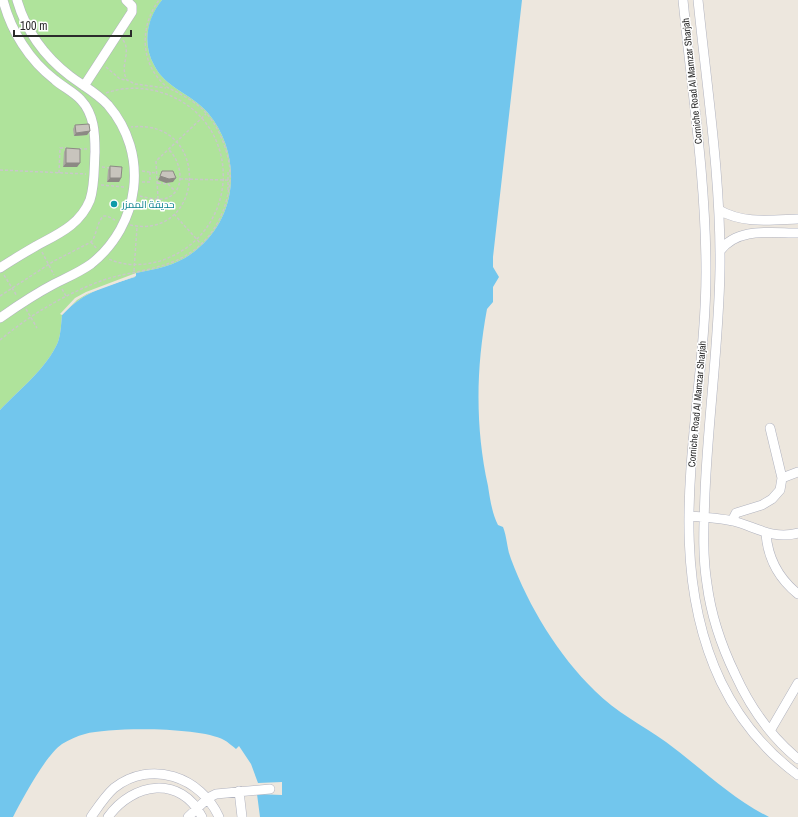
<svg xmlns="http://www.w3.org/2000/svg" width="798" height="817" font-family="'Archivo Narrow',Cairo,sans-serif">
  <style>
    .park { fill: #afe39b }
    .water { fill: #72c6ed }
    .pier { fill: #ede7de }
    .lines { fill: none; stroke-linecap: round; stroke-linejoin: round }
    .minor-casing { stroke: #b1b3bf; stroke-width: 10 }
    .path { stroke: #c8c8c8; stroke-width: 1.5; stroke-dasharray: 3 2; stroke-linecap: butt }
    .minor { stroke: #fff; stroke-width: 9 }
    .wall { fill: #aca9a3 }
    .shaded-wall { fill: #8c8984 }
    .building { fill: #c8c4bd; stroke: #8c8984 }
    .culture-dot { fill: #0f9aa8; stroke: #fff; stroke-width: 1.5 }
    .labels { text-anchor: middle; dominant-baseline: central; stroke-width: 3; stroke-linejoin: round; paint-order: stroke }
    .street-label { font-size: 10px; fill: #2b2b2b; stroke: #fff }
    .culture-label { font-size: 10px; fill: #0d838f; stroke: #fff; text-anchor: start }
  </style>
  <rect width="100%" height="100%" fill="#ede7de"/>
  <path class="park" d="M0,0h162c-15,19 -20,43 -8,65 11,23 38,29 54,48 34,41 31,104 -13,138 -17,14 -38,18 -59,22v3c-32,11 -50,14 -74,39 -1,9 -1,18 -4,27 -11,26 -39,48 -58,68z"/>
  <path class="water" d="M162,0h360l-29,257v10l6,10 -6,10v15l-6,7c-11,59 -12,118 1,177 2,13 4,27 10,39l5,2c4,10 4,22 8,32 18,48 47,96 84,132 21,21 47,34 71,51 34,25 65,56 103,75h-509l-3,-23 25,1v-13l-24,1 -7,-19 -12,-18 -3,3c-4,-3 -8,-7 -12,-9 -24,-13 -113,-13 -139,-6 -8,2 -16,6 -23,10 -17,12 -39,54 -49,73h-13v-407c19,-20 47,-42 58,-68 3,-9 3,-18 4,-27 24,-25 42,-28 73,-38l1,-4c21,-4 42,-8 59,-22 44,-34 47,-97 13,-138 -16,-19 -43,-25 -54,-48 -12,-22 -7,-47 8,-65z"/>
  <path class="pier" d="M136,273v3l-49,18 -10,6 -15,15 -2,-1 15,-16 11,-6z"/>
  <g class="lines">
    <g class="minor-casing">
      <path id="minor" d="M683,0c9,90 23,181 23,272 0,136 -47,280 15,410 18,37 44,69 77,93
        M698,0c9,89 23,179 22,268 -1,75 -12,150 -15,225 -1,30 -3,60 2,91 4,31 14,61 28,90 15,33 35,62 63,85
        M84,86l48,-74v-6l-6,-6
        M719,210c24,14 52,10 79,9
        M720,251c17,-24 51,-18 78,-18
        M0,268c12,-8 24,-15 36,-22 22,-12 44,-21 54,-46 5,-15 4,-33 5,-48 0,-19 -1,-38 -14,-52 -7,-8 -18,-13 -26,-20 -26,-20 -44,-49 -52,-80
        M0,318c17,-12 35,-24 54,-34 12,-6 26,-12 37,-20 49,-39 59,-110 17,-159 -11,-12 -26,-20 -38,-29 -26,-20 -44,-45 -53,-76
        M782,478l16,-6
        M689,516c15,1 30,2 44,5 23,6 40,19 65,12
        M732,521l4,-8 26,-8 10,-6 8,-9 2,-12 -12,-50
        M766,534c2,25 12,44 32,60
        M770,731l28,-48
        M239,791l3,26
        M91,817c7,-10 14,-21 23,-29 37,-29 87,-11 105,29
        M108,817c25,-35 73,-42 94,0
        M188,817l20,-19 8,-4 54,-5"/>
    </g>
    <path class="path" d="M123,40c9,12 -4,26 4,40l8,4 31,4
      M106,67l14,12 7,1
      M106,93c20,-7 40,-6 60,1 76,28 76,133 2,164 -18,8 -42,9 -59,1
      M79,149h8
      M102,167l8,1
      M0,170l86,4
      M142,171l14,2
      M59,173l1,-25h7
      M180,179l48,1
      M142,182h8v-10
      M158,183l10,1 7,7
      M101,185l24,2
      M228,190v-19h2
      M140,196c8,2 19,5 27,2 20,-8 14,-37 2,-48
      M158,199l-2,-38 50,-47
      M174,214l27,30
      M130,225c76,16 82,-107 1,-98
      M91,242l6,7
      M42,252l12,23
      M134,271l3,-44
      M4,275l13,21
      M62,289l4,7
      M0,296l54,-35 37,-19c6,-7 5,-17 12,-26h4l8,4
      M26,309l11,19
      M0,340c30,-25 62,-44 98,-58 20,-8 39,-9 59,-15 44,-11 68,-41 73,-86 2,-21 -9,-51 -23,-67 -7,-8 -17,-15 -27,-20 -4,-3 -9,-4 -13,-7 -27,-22 -28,-60 -8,-87"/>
    <use href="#minor" class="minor"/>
  </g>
  <path class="wall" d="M75,125l15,6 -3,4 -13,1 -1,-7z
    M66,148l14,15 -3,4h-14l1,-15z
    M110,166l11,12 -2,4h-12l1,-12z"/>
  <path class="shaded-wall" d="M90,131l-3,4 -13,1 2,-3z
    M66,163h14l-3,4h-14z
    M160,176l16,2 -3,4 -7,1 -8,-3z
    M110,178h11l-2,4h-12z"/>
  <path class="building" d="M89,124l1,7 -14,2 -1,-8z
    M66,148l14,1v14h-14z
    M110,166l12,1 -1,11h-11z
    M162,171h11l3,7 -7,1 -9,-3z"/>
  <circle class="culture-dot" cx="114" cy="204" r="4"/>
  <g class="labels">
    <g class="street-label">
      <text transform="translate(692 81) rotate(-96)">Corniche Road Al Mamzar Sharjah</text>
      <text transform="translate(697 404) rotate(-85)">Corniche Road Al Mamzar Sharjah</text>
    </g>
    <g class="culture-label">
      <text x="122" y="204">حديقة الممزر</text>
    </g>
  </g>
  <path d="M14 30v6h117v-6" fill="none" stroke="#2b2b2b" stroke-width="2"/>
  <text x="20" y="30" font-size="12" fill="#2b2b2b" stroke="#ffffff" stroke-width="3" paint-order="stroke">100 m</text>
</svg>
